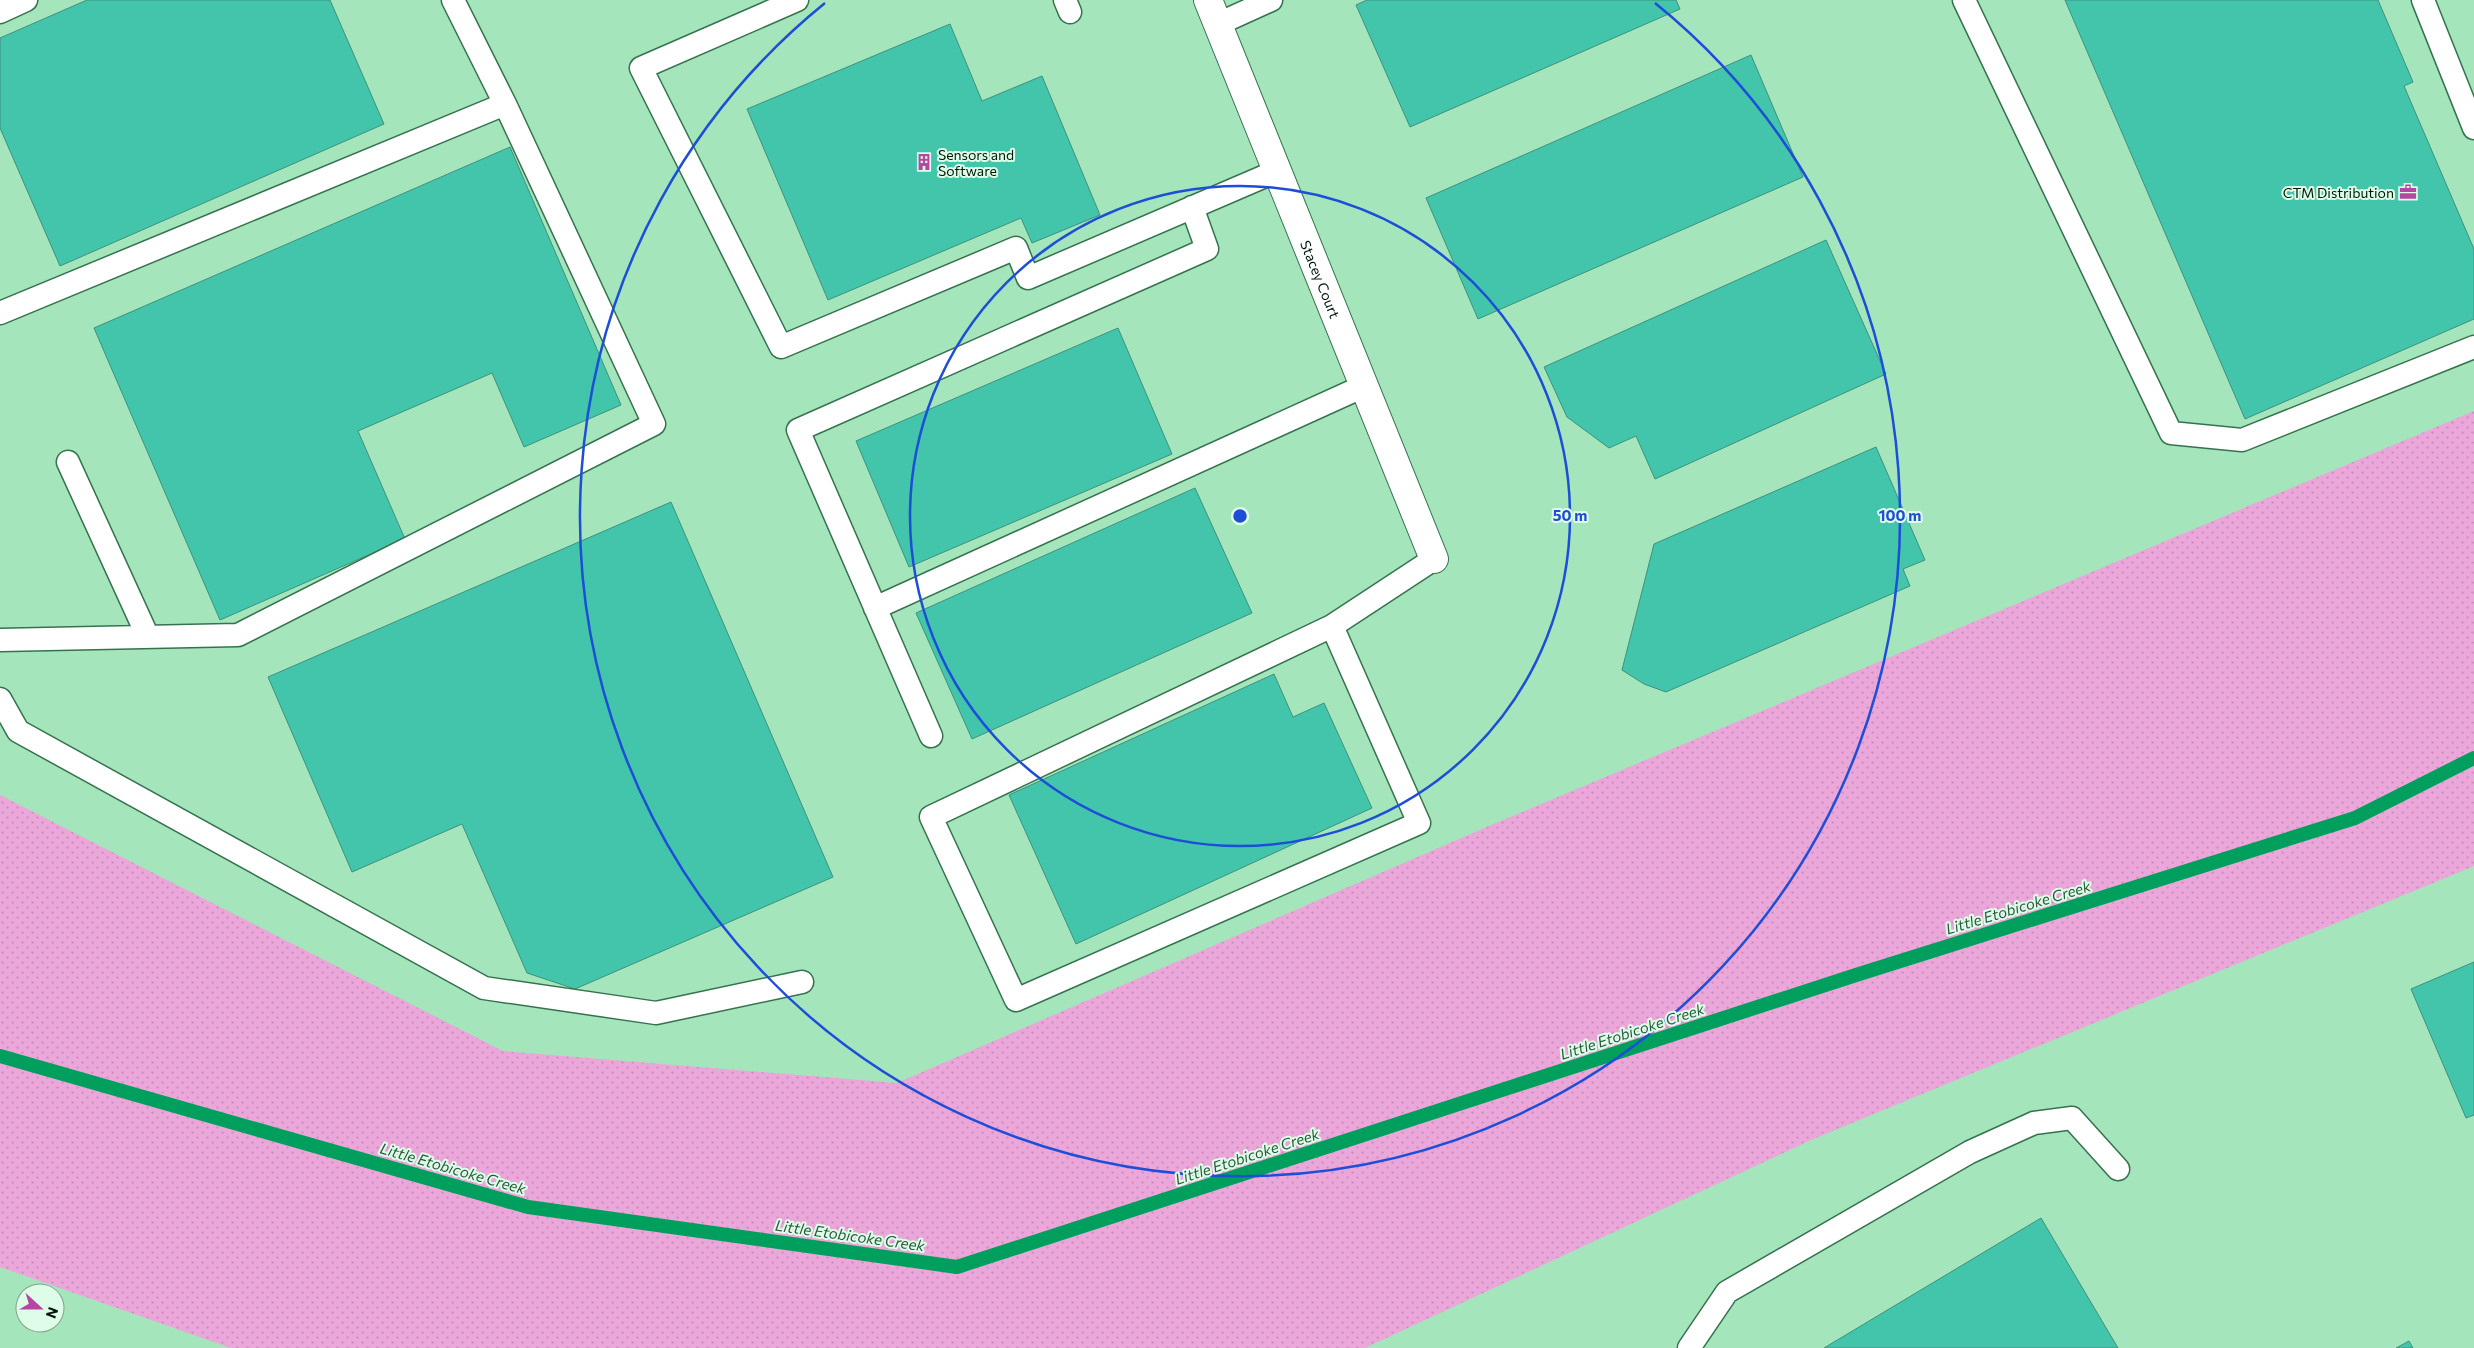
<svg xmlns="http://www.w3.org/2000/svg" width="2474" height="1348" font-family="Commissioner,sans-serif">
  <style>
    .grass { fill: url(#grass-dots) }
    .lines { fill: none; stroke-linecap: round; stroke-linejoin: round }
    .stream { stroke: #009f5d; stroke-width: 14 }
    .building { fill: #42c5aa; stroke: #3e917e }
    .lane-casing { stroke: #35724e; stroke-width: 25 }
    .street-casing { stroke: #35724e; stroke-width: 30 }
    .lane { stroke: #fff; stroke-width: 22 }
    .street { stroke: #fff; stroke-width: 28 }
    .ring { fill: none; stroke: #1d4ed8; stroke-width: 2.5 }
    .labels { text-anchor: middle; dominant-baseline: central; stroke-width: 4; stroke-linejoin: round; paint-order: stroke }
    .poi-label { font-size: 14px; fill: #001709; stroke: #defde8; text-anchor: start }
    .street-label { font-size: 14px; fill: #001709; stroke: #defde8 }
    .water-label { font-size: 15px; font-style: italic; fill: #28593c; stroke: #defde8 }
    .centre { fill: #1d4ed8; stroke: #defde8; stroke-width: 2.5 }
    .ring-label { font-size: 15px; text-anchor: middle; font-weight: bold; fill: #1d4ed8; stroke: #defde8; stroke-width: 4; stroke-linejoin: round; paint-order: stroke }
  </style>
  <defs>
    <pattern id="grass-dots" width="8" height="8" patternUnits="userSpaceOnUse" patternTransform="scale(1.25)"><rect width="8" height="8" fill="#eba6da"/><path d="M2 2h.1M6 6h.1" fill="none" stroke="#c88eba" stroke-width="1.8" stroke-linecap="round"/></pattern>
  </defs>
  <rect width="100%" height="100%" fill="#a5e5bb"/>
  <path class="grass" d="M2474,411v455l-663,274 -446,208h-1134l-231,-81v-472l503,256 394,32 592,-257z"/>
  <g class="lines">
    <path class="stream" d="M0,1056l528,151 429,60 899,-292 499,-157 119,-60"/>
  </g>
  <path class="building" d="M87,0h243l54,124 -324,142 -60,-138v-90z
    M1367,0h309l4,9 -270,118 -54,-122z
    M2065,0h313l35,82 -9,4 70,163v70l-229,100z
    M950,24l32,77 60,-25 58,139 -68,28 -11,-25 -193,82 -81,-191z
    M1751,55l52,122 -325,142 -52,-121z
    M510,147l111,258 -97,42 -32,-74 -134,58 47,108 -185,81 -126,-292z
    M1826,240l60,134 -231,105 -19,-43 -27,12 -42,-31 -23,-50z
    M1118,328l54,126 -263,113 -53,-126z
    M1876,447l49,113 -22,9 7,17 -244,106 -22,-8 -22,-14 32,-126z
    M1195,488l57,125 -280,126 -56,-126z
    M671,502l162,375 -258,112 -48,-16 -65,-149 -110,48 -84,-195z
    M1274,674l19,43 31,-14 48,105 -296,136 -67,-149z
    M2474,962v153l-8,3 -55,-129z
    M2041,1218l77,130h-294z
    M2409,1341l4,7h-17z"/>
  <g class="lines">
    <g class="lane-casing">
      <path id="lane" d="M453,0l52,104
        M797,0l-156,68 140,279 235,-99 12,30 249,-107
        M1065,0l5,12
        M1964,0l207,433 71,7 232,-93
        M2423,0l51,128
        M0,12l26,-12
        M1218,24l53,-24
        M0,313l505,-209 149,320 -416,211 -238,5
        M68,462l80,175
        M875,608l489,-222
        M1332,626l87,197 -403,177 -85,-183 401,-191 102,-67
        M0,699l18,32 466,257 172,25 146,-31
        M931,736l-133,-306 409,-181 -15,-42
        M1689,1348l38,-56 243,-140 64,-29 38,-5 46,51"/>
    </g>
    <g class="street-casing">
      <g id="street">
        <path id="s1" d="M1208,0l226,559"/>
      </g>
    </g>
    <use href="#lane" class="lane"/>
    <use href="#street" class="street"/>
  </g>
  <g class="ring">
    <circle cx="1240" cy="516" r="330"/>
    <path d="M1655 3A660 660 0 1 1 825 3"/>
  </g>
  <defs>
    <g id="building-bare" transform="scale(1.35)"><path d="M-4-6H4V6H1V3H-1V6H-4ZM-2.5-4.3h1.7v1.8h-1.7ZM.8-4.3h1.7v1.8H.8ZM-2.5-1h1.7V.8h-1.7ZM.8-1h1.7V.8H.8Z" fill="#b746a2" stroke="#defde8" stroke-width="2.5" paint-order="stroke"/></g>
    <g id="office-bare" transform="scale(1.35)"><path d="M-6-3h4V-5.5h4V-3h4V5H-6ZM-1-4.5V-3h2v-1.5ZM-6 0V1H6V0Z" fill="#b746a2" stroke="#defde8" stroke-width="2.5" paint-order="stroke"/></g>
  </defs>
  <g fill-rule="evenodd">
    <use href="#building-bare" x="924" y="162"/>
    <use href="#office-bare" x="2408" y="192"/>
  </g>
  <g class="labels">
    <g class="poi-label">
      <text x="938" y="154">Sensors and<tspan x="938" dy="16">Software</tspan></text>
      <text x="2394" y="192" text-anchor="end">CTM Distribution</text>
    </g>
    <g class="street-label">
      <text stroke="none"><textPath href="#s1" startOffset="301">Stacey Court</textPath></text>
    </g>
    <g class="water-label">
      <text transform="translate(2018 907) rotate(-17)">Little Etobicoke Creek</text>
      <text transform="translate(1632 1031) rotate(-18)">Little Etobicoke Creek</text>
      <text transform="translate(1247 1156) rotate(-18)">Little Etobicoke Creek</text>
      <text transform="translate(453 1168) rotate(16)">Little Etobicoke Creek</text>
      <text transform="translate(850 1235) rotate(8)">Little Etobicoke Creek</text>
    </g>
  </g>
  <circle cx="1240" cy="516" r="8" class="centre"/>
  <g class="ring-label">
    <text x="1570" y="521">50 m</text>
    <text x="1900" y="521">100 m</text>
  </g>
  <g transform="translate(40 1308) rotate(111)"><circle r="24" fill="#defde8" stroke="#85a18f"/>
  <path d="M0-4L9 19L0 12L-9 19Z" fill="#b746a2"/>
  <text y="-8" font-size="14" font-weight="bold" text-anchor="middle" fill="#001709">N</text>
  </g>
</svg>
